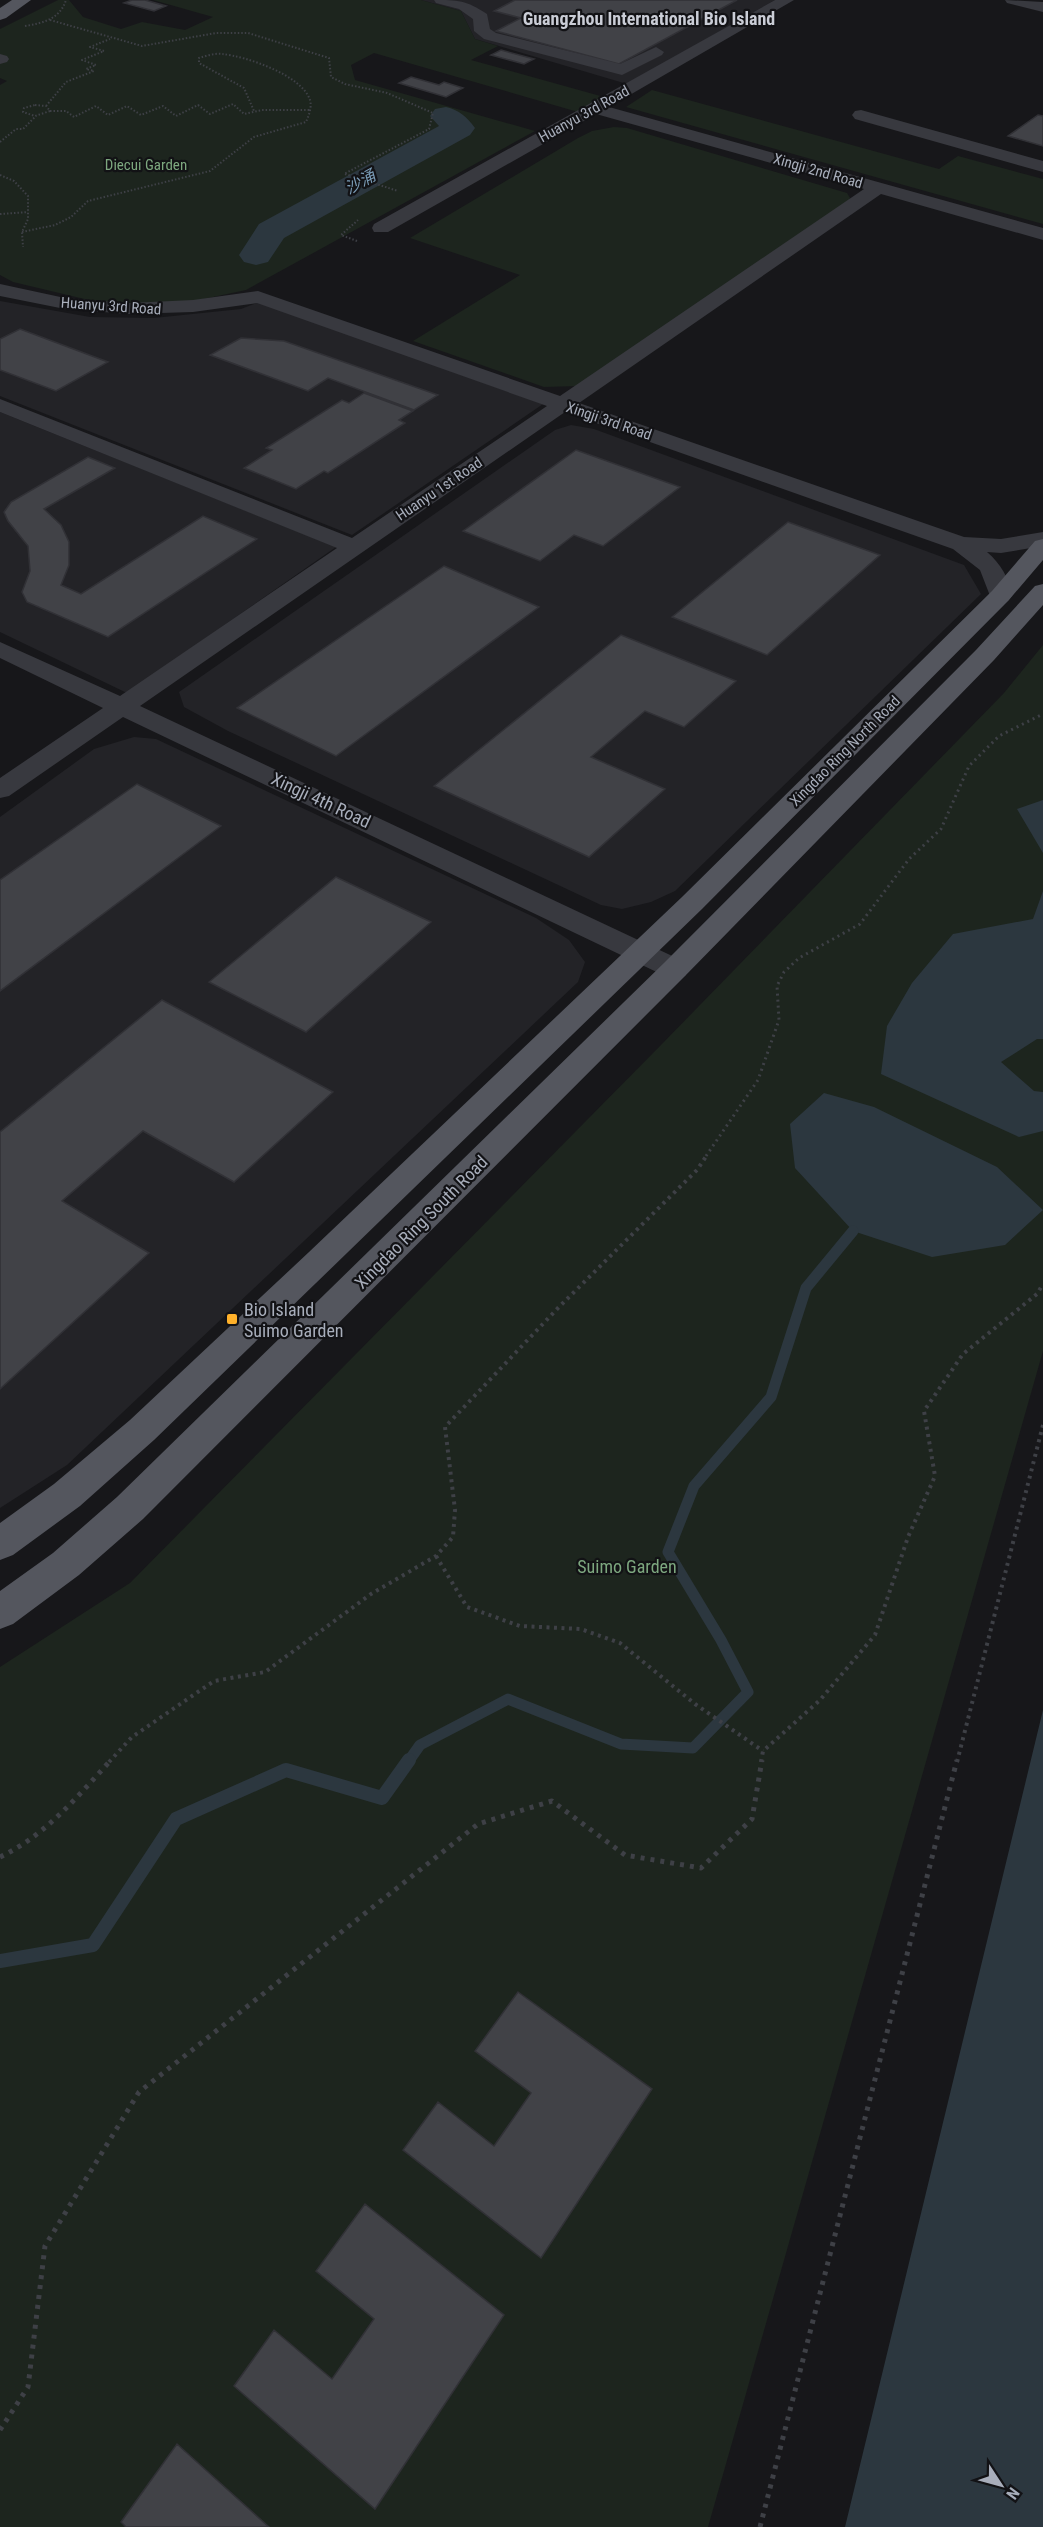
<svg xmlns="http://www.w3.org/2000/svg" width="1043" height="2527" font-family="'Roboto Condensed','Noto Sans SC',sans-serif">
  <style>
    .built { fill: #232327 }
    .green { fill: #1d251e }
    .water { fill: #2c373f }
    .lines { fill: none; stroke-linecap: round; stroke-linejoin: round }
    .stream-far1 { stroke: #2c373f; stroke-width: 11 }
    .stream { stroke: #2c373f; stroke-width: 14 }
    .river { fill: #2c373f; fill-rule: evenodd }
    .building { fill: #414247; stroke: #313136; stroke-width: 1.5 }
    .path-far3 { stroke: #3e4046; stroke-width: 2; stroke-dasharray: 1.5 2; stroke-linecap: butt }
    .path-far2 { stroke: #3e4046; stroke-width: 3; stroke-dasharray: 2 4; stroke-linecap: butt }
    .path-far1 { stroke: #3e4046; stroke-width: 4; stroke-dasharray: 3 4.5; stroke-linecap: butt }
    .path { stroke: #3e4046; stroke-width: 5; stroke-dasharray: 4 6; stroke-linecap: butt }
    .minor { fill: #38393f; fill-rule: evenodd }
    .major { fill: #54565e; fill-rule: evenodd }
    .poi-dot { fill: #ffb12a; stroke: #121215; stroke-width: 2 }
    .labels { text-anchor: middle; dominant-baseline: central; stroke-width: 4.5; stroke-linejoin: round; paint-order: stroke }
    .far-street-label { font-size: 15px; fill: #a8aebb; stroke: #121215 }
    .far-park-label { font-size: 15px; fill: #7da77f; stroke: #121215 }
    .far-water-label { font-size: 16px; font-style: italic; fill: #7c9eb9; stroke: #121215 }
    .far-quarter-label { font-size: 18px; font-weight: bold; fill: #cacdd6; stroke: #121215 }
    .street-label { font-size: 18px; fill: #a8aebb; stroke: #121215 }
    .poi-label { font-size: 18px; fill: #a8aebb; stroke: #121215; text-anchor: start }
    .park-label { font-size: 18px; fill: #7da77f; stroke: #121215 }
  </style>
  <rect width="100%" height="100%" fill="#17171a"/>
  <path class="built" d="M421,0h354l-148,84 -152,-45 -14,-28z
    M0,301l90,16 64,1 87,-9 18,-7 284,102 -191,131 -352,-139z
    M0,412l336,135 -209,146 -127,-61z
    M571,425l23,4 370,136 17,29 -306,297 -24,11 -29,7 -21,-4 -373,-174 -44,-24 -5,-15 376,-262z
    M134,737l22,2 380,179 33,22 16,22 -7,20 -511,483 -67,43v-691l94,-68z"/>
  <path class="green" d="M58,0h11l14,17 38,12 21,-7 43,8 28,-13 -60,-17h268l40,11 14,28 23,7 -27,14 133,37 -26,15 -204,-59 -23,12 4,15 180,51 -289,159 -71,15 -78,-3 -84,-20 -13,-7v-190l7,-4 -7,-3v-49z
    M652,90l287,79 19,-13 85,23v45l-417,-117z
    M614,127l13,1 220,65 3,5 -2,6 -269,182 -35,1 -131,-46 107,-66 -110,-37 168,-100 14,-7z
    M1043,645v706l-335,1176h-708v-860l130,-84 531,-538 343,-352z"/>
  <path class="water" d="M1043,800v53l-26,-44z
    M1043,891v148h-6l-36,23 33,29 9,1v39l-24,6 -138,-63 6,-48 25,-43 41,-49 80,-15z
    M824,1093l50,14 123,60 46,43 -38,35 -73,12 -79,-26 -58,-63 -5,-44z
    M1043,1710v817h-198z"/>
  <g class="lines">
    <path class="stream-far1" d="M408,1762l12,-17 88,-46 113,45 72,4 55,-56 -27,-52 -53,-88 26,-66 77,-89 35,-109 47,-57"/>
    <path class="stream" d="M0,1961l93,-16 83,-126 110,-49 96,28 27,-38"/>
    <path class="river" d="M446,107c13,3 21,10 29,21l-5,7 -186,103 -16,24 -12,3 -12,-3 -5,-7 20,-31 180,-98 -9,-10 5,-7z"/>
  </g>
  <path class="building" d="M132,0h13l21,6 -12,5 -30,-8z
    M515,0h222l-118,64 -123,-33 25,-13 -27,-7z
    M501,50l33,9 -10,5 -33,-9z
    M411,77l28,8 5,-3 19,6 -17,9 -47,-14z
    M1038,115l5,1v30l-35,-10z
    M20,329l88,33 -52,29 -56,-21v-31z
    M241,338l43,3 154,54 -24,15 -86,-32 -20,13 -98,-36z
    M364,393l49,18 -14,9 6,3 -77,50 -4,-2 -28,18 -52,-21 28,-18 -6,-2 76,-48 7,3z
    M576,450l104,37 -77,59 -29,-11 -34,26 -77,-30z
    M88,457l27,11 -71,41 17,16 8,17v23l-8,20 20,9 122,-78 54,23 -149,98 -81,-35 -5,-10 8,-21 -2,-25 -20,-25 -4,-9 7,-10z
    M788,522l92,33 -113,100 -95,-38z
    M444,566l95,41 -203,149 -99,-48z
    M621,635l115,46 -52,46 -39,-16 -54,46 74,32 -76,68 -155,-71z
    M137,784l84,42 -221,165v-111z
    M336,877l95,45 -125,110 -97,-50z
    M162,1000l171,92 -99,90 -91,-51 -81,70 87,52 -149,136v-257z
    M518,1992l134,97 -111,169 -138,-108 35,-48 56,44 37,-53 -56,-42z
    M365,2204l139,111 -129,194 -141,-123 40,-56 58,49 42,-60 -58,-48z
    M177,2444l92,83h-143l-5,-5z"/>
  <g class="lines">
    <path class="path-far3" d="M50,20l92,26 74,-13h32l81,25 2,19 14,7 42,9 46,20 -4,16 -85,45
      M25,26c18,-3 35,-7 41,-26
      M35,105l11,1 4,5 -15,5 -12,-4 1,-4z
      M46,106l20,-24 28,-11 -8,-2 10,-4 -14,-5 22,-9 -14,-4 20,-8
      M50,111h16l8,6 22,-11 12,9 19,-9 14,9 22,-9 13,10 22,-11 12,9 23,-10 11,10 18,-4h49
      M0,142l16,-13h7l13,-13
      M345,174l53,17
      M0,175l14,6 14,15v23l-6,13 1,15
      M0,214l28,-2
      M22,232l33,-7 16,-8 17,-16 122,-30 44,-34 52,-15c3,-7 6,-15 4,-22 -8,-25 -65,-44 -88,-46 -8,-1 -16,2 -23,4v5l45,25 10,23
      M357,241l-16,-6 17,-15"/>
    <path class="path-far2" d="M706,1156l52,-76 21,-60 -2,-34 7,-14 15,-14 61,-34 49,-65 32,-30 28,-63 30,-30 44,-22"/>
    <path class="path-far1" d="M436,1556l31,51 53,19 61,3 39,14 75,61 68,47
      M109,1762l23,-25 82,-56 51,-9 106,-78 65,-38 17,-19 2,-27 -10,-83 113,-119 139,-138 10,-15
      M761,1762l2,-11 57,-51 55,-65 33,-98 27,-61 -11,-65 39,-57 74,-60 6,-10
      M957,1762l86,-337"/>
    <path class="path" d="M0,1857c46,-22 77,-60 111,-97
      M0,2430l28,-43 17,-141 94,-154 339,-268 74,-23 73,54 76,13 51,-49 10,-59
      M760,2527l197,-767"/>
    <path class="minor" d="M434,0c24,0 32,0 53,14l3,15 6,4 124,31 36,-17 8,5 -2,3 -40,20 -138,-36 -10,-8 -1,-12 -14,-10 -23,-6z
      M775,0h19l-185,107 434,121v12l-162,-46 -302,209 385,134 37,2 42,-7v14l-42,7 -14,-1c14,12 22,26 25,44l-4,5 -8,2 -8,-2 -12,-31 -27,-21 -388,-137 -425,294 545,256 4,7 -4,7 -10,3 -10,-3 -542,-259 -114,79 -9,2v-20l103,-70 -103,-50v-16l120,54 217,-148 -337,-136v-13l352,139 195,-132 -290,-103 -64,9 -64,2 -64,-5 -65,-13v-12l65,14 64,5 64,-3 65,-9 302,105 304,-207 -268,-75 -208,118h-14l-2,-4 2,-4z
      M1005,0l38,2v10l-36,-9z
      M0,54l7,2 2,3 -2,3 -7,2z
      M861,110l182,51v11l-188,-53 -3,-4 3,-4z"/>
    <path class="major" d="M12,0h19l-25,18 -6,2v-12z
      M1043,539v21l-35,41 -306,308 -548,531 -74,66 -67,49 -13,5v-37l54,-39 76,-64 179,-168 373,-355 310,-306 43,-50z
      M1043,584v21l-49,55 -309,316 -542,543 -64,56 -66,49 -13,5v-38l53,-38 64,-56 548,-535 311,-312 59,-64z"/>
  </g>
  <rect class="poi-dot" x="226" y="1313" width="12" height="12" rx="3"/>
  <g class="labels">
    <g class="far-street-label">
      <text transform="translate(584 114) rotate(-29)">Huanyu 3rd Road</text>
      <text transform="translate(818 171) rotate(16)">Xingji 2nd Road</text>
      <text transform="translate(111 306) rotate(4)">Huanyu 3rd Road</text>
      <text transform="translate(609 421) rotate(19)">Xingji 3rd Road</text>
      <text transform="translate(439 489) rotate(-34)">Huanyu 1st Road</text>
      <text transform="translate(845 751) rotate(-45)">Xingdao Ring North Road</text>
    </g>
    <g class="far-park-label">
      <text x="146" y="165">Diecui Garden</text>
    </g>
    <g class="far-water-label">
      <text transform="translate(360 182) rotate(-29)">沙涌</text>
    </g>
    <g class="far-quarter-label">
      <text x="649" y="18">Guangzhou International Bio Island</text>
    </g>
    <g class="street-label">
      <text transform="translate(321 800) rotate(25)">Xingji 4th Road</text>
      <text transform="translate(421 1222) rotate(-45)">Xingdao Ring South Road</text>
    </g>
    <g class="poi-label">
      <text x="244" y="1309">Bio Island<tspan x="244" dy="21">Suimo Garden</tspan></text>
    </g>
    <g class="park-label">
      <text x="627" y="1566">Suimo Garden</text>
    </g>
  </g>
  <g transform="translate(1001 2485) rotate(126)" stroke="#121215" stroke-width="4.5" paint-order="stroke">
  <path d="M0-4.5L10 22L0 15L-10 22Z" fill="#a8aebb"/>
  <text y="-9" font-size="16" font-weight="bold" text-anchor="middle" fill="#a8aebb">N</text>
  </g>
</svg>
